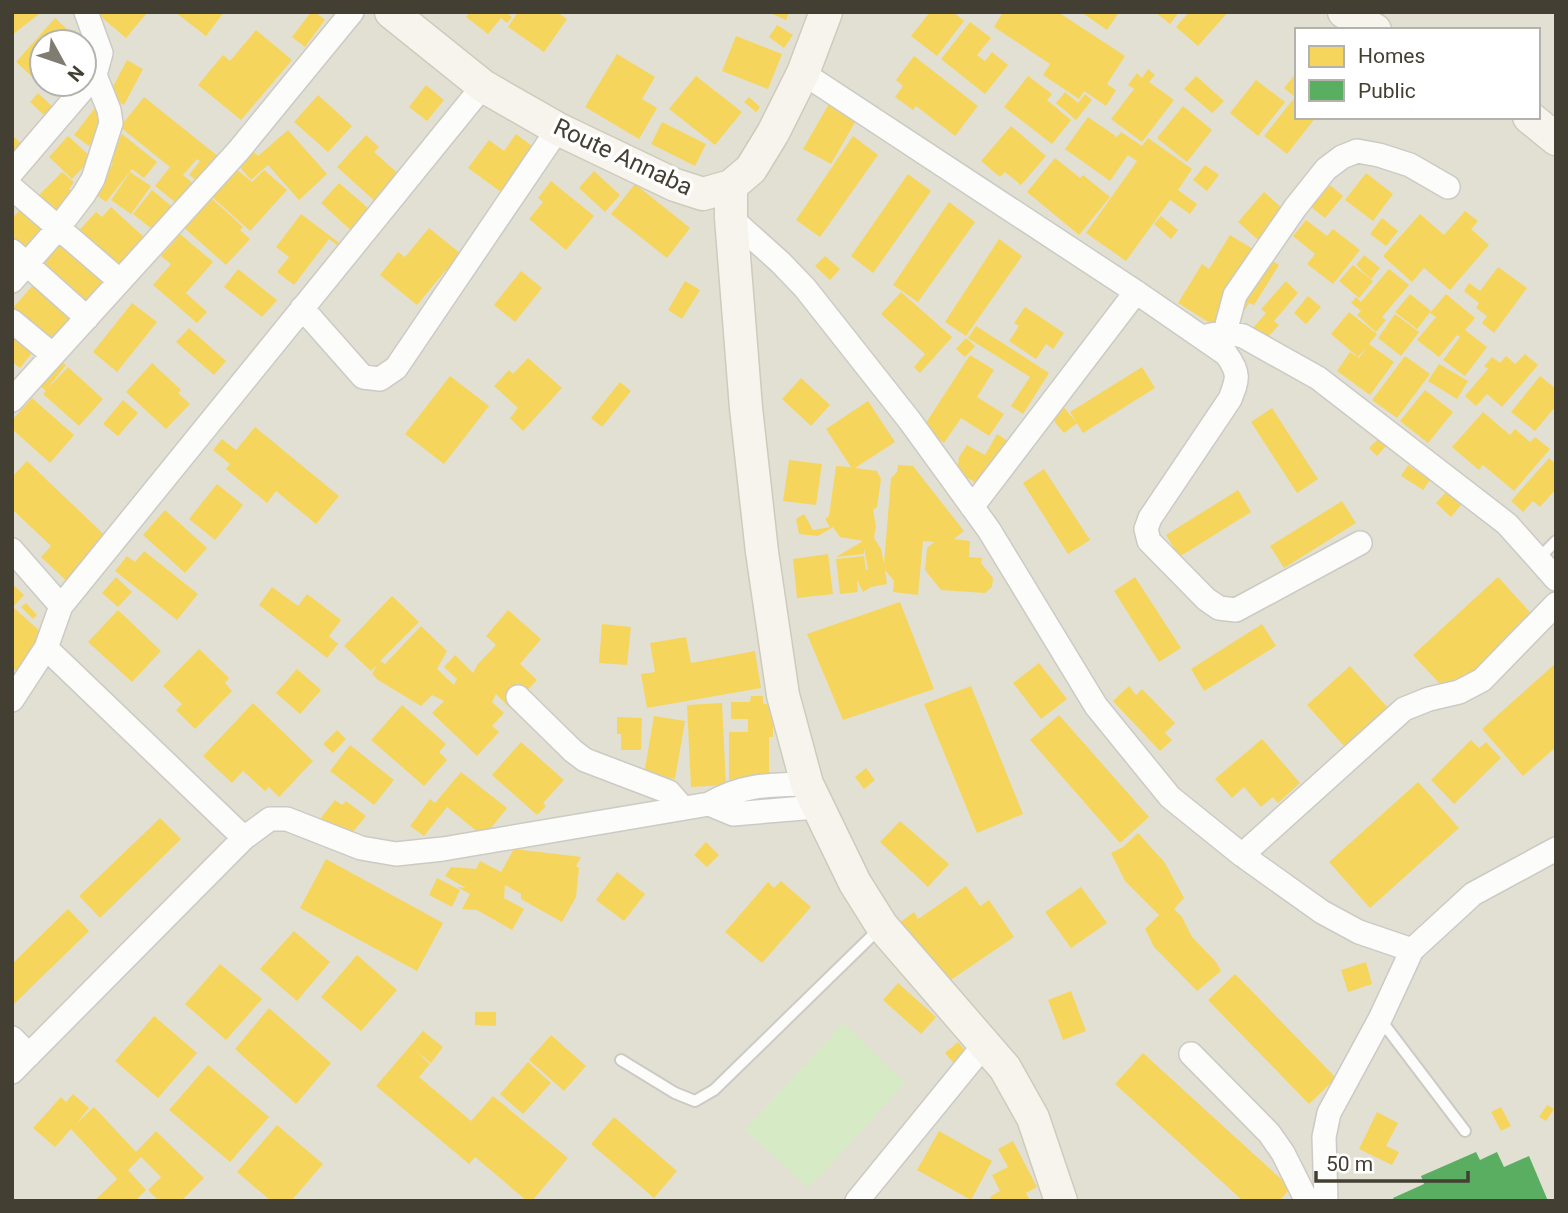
<svg xmlns="http://www.w3.org/2000/svg" width="1568" height="1213" font-family="Roboto,sans-serif">
  <style>
    .residential { fill: #e2e0d3; fill-rule: evenodd }
    .green { fill: #d6eac5 }
    .homes { fill: #f6d55c }
    .public { fill: #5aae61 }
    .lines { fill: none; stroke-linecap: round; stroke-linejoin: round }
    .lane-casing { stroke: #cccac4; stroke-width: 14 }
    .street-casing { stroke: #cccac4; stroke-width: 26 }
    .secondary-casing { stroke: #cdcbbd; stroke-width: 35 }
    .lane { stroke: #fcfcfb; stroke-width: 10 }
    .street { stroke: #fcfcfb; stroke-width: 23 }
    .secondary { stroke: #f6f4ec; stroke-width: 32 }
    .labels { text-anchor: middle; dominant-baseline: central; stroke-width: 7; stroke-linejoin: round; paint-order: stroke }
    .street-label { font-size: 24px; fill: #433f33; stroke: #fff }
  </style>
  <rect width="100%" height="100%" fill="#eeede6"/>
  <path class="residential" d="M12,12h1544v1189h-1544zM1297,30h241v87h-241zM42,42h42v42h-42z"/>
  <path class="green" d="M843,1023l62,60 -96,105 -64,-58z"/>
  <path class="homes" d="M12,12h26l1,2 -27,21z
    M102,12h42l2,2 -20,24 -27,-23z
    M175,12h49l-18,24z
    M311,12h4l10,8 -20,27 -13,-10z
    M470,12h41l-2,3 3,2 -5,6 -6,-5 -13,16 -22,-17z
    M518,12h39l10,7 -23,33 -36,-25z
    M768,12h21l-3,8z
    M930,12h23l11,9 -27,35 -26,-20z
    M1003,12h55l67,44 -18,28 9,6 -10,16 -22,-15 -5,8 -36,-24 7,-11 -56,-37z
    M1081,12h38l-12,18z
    M1155,12h24l-9,12z
    M1189,12h39l-30,34 -22,-19z
    M55,18l26,24h-39v42h16l-8,9 -34,-31z
    M970,22l21,16 -14,17 8,6 7,-9 16,13 -23,29 -44,-35z
    M777,25l16,10 -9,13 -15,-11z
    M256,30l36,30 -51,60 -43,-35 25,-30 7,6z
    M736,36l46,18 -14,35 -46,-18z
    M617,54l38,23 -13,22 15,9 -18,31 -54,-32z
    M914,56l64,50 -23,30 -39,-30 -3,4 -18,-13 8,-11 -7,-6z
    M127,60l16,9 -19,36 -16,-9z
    M1148,69l7,6 -6,7 25,18 -32,42 -31,-23 23,-30 -6,-4 9,-12 5,5z
    M1297,72v45h19l-29,37 -23,-18 31,-39 -11,-9z
    M696,76l46,36 -27,33 -46,-36z
    M1028,76l24,18 -5,6 24,20 -19,24 -48,-37z
    M1196,76l28,25 -12,12 -28,-24z
    M1256,80l29,22 -27,34 -28,-23z
    M426,85l18,15 -17,21 -18,-14z
    M1065,92l13,11 7,-9 7,6 -16,20 -20,-17z
    M38,93l18,17 -8,9 -18,-17z
    M318,95l34,31 -24,26 -34,-30z
    M144,97l80,64 -20,25 -15,-11 11,-14 -3,-2 -14,16 14,12 -16,20 -26,-21 15,-19 -50,-40z
    M749,97l11,10 -4,5 -12,-10z
    M830,102l28,15 -27,47 -28,-15z
    M1183,106l29,24 -25,32 -30,-24z
    M95,108l15,12 -21,26 -15,-11z
    M1088,117l29,20 4,-5 21,14 6,-8 44,31 -14,21 19,14 -7,10 -20,-14 -44,61 -40,-28 51,-72 -9,-6 -18,26 -45,-32z
    M662,122l44,22 -11,22 -44,-22z
    M1011,126l35,30 -25,29 -16,-13 -5,5 -19,-16z
    M288,130l39,44 -28,26 -31,-35 -17,15 -13,-15 15,-14 5,5z
    M122,134l35,28 -13,16 -12,-9 -26,33 -15,-11 22,-27 -9,-7z
    M516,134l32,24 -33,44 -47,-34 21,-28 15,11z
    M12,135l15,14 -15,17z
    M366,135l13,12 -5,5 37,33 -24,27 -50,-45z
    M68,136l24,22 -20,21 -23,-22z
    M853,136l25,19 -58,82 -24,-17z
    M1055,158l25,20 3,-3 27,22 -31,38 -52,-43z
    M1205,165l14,10 -12,16 -14,-11z
    M236,169l16,13 12,-12 23,20 -37,41 -39,-35z
    M594,171l26,24 -15,17 -26,-24z
    M62,172l12,10 -5,7 9,8 -19,21 -22,-21z
    M130,172l21,14 -20,28 -20,-14z
    M1366,173l27,21 -20,27 -28,-21z
    M908,174l23,17 -58,82 -22,-17z
    M551,181l43,35 -28,34 -37,-31 14,-17 -5,-4z
    M339,183l37,32 -19,21 -36,-33z
    M635,184l55,44 -23,30 -56,-44z
    M1330,185l13,11 -18,22 -14,-11z
    M152,190l24,20 -19,23 -24,-19z
    M1264,192l27,24 -26,30 -27,-24z
    M209,196l34,31 -3,3 10,9 -24,26 -44,-39z
    M949,202l26,20 -57,80 -25,-17z
    M23,207l32,31 -25,26 -18,-16v-30z
    M111,207l37,34 -26,29 -49,-33 23,-25 6,5z
    M1465,211l13,10 -7,8 18,16 -39,45 -26,-22 -12,14 -29,-26 37,-42 24,21z
    M301,214l41,31 -2,2 -11,-8 -35,46 -17,-13 12,-15 -13,-10z
    M1161,216l17,14 -7,9 -17,-15z
    M1382,218l16,13 -12,15 -16,-12z
    M1306,220l21,16 6,-7 27,21 -27,34 -26,-20 8,-10 -22,-18z
    M429,228l36,29 -14,17 -5,-4 -29,35 -37,-30 18,-23 7,5z
    M180,234l33,28 -27,31 21,19 -10,11 -44,-38 18,-21 -10,-8z
    M1230,235l49,30 -25,40 -5,-2 -20,32 -51,-32 24,-39 7,5z
    M999,239l23,17 -56,80 -21,-14z
    M62,243l47,43 -23,25 -47,-43z
    M1364,255l16,13 -9,11 -15,-14z
    M825,256l15,13 -10,11 -15,-14z
    M1353,265l20,16 -14,17 -20,-17z
    M1498,267l29,21 -33,45 -12,-10 5,-7 -11,-8 3,-5 -15,-12 5,-8 11,8z
    M238,269l39,31 -15,17 -38,-30z
    M1389,269l20,16 -27,32 4,3 -10,12 -19,-17 4,-4 -10,-8 5,-6 5,5z
    M521,271l21,17 -27,34 -21,-17z
    M685,281l15,9 -18,29 -14,-9z
    M1286,281l12,12 -24,28 5,4 -13,14 -13,-11 13,-15 -5,-4z
    M34,284l44,39 -24,27 -42,-37v-4z
    M901,292l51,45 -32,36 -6,-6 11,-13 -44,-40z
    M1410,294l21,17 -14,18 -22,-17z
    M1446,294l29,24 -10,12 22,17 -22,29 -22,-16 17,-23 -3,-2 -18,22 -22,-17 19,-23 -6,-4z
    M1308,296l13,11 -15,17 -12,-11z
    M132,303l25,19 -40,50 -24,-20z
    M1025,307l39,26 -11,16 -7,-5 -10,15 -27,-18 10,-15 -5,-3z
    M1349,312l28,22 -8,10 25,18 -24,33 -33,-24 13,-19 9,6 8,-11 -9,10 -27,-23z
    M1395,314l24,18 -18,24 -23,-18z
    M976,326l73,47 -26,41 -12,-8 19,-29 -62,-39z
    M189,328l37,33 -12,14 -38,-33z
    M12,330l23,19 -15,19 -8,-6z
    M966,338l9,8 -10,11 -9,-8z
    M1525,354l13,11 -36,42 -15,-13 -11,12 -11,-10 23,-27 -4,-3 8,-9 8,6 6,-7 9,8z
    M970,355l24,15 -17,27 27,17 -15,22 -28,-18 -17,25 -22,-14z
    M1405,356l25,18 -33,44 -25,-18z
    M528,358l34,30 -39,43 -13,-13 8,-10 -24,-22 15,-16 4,4z
    M60,361l6,4 -19,24 21,-22 35,32 -24,27 -36,-32 3,-3 -6,-5z
    M152,363l29,27 -3,3 12,11 -24,25 -40,-37z
    M1439,364l29,17 -11,18 -29,-18z
    M1142,367l13,21 -72,45 -13,-21z
    M450,376l39,30 -45,58 -39,-30z
    M1540,376l16,13v17l-21,25 -24,-19z
    M801,378l29,27 -19,21 -29,-27z
    M620,382l11,9 -29,36 -11,-9z
    M1425,390l28,22 -25,31 -28,-22z
    M32,398l42,37 -24,28 -38,-34v-9z
    M123,400l15,13 -20,23 -15,-12z
    M868,401l27,41 -40,26 22,3 4,8 -4,28 -4,3 3,16 -2,12 7,11 3,15 7,-86 6,-6 1,-7 15,1 51,65 -10,8 16,2 -1,16 13,1 -1,5 12,15 -1,9 -7,6 -44,-3 -16,-20 2,-22 7,-6 -11,-1 -5,54 -25,-3 1,-11 -9,-11 2,14 -16,3 -8,5 -6,-12 1,12 -18,2 -4,-35 28,-3 2,14 2,-1 -4,-21v6l-28,3 27,-16 -23,-4 -7,-10 -15,9 -19,-2 -3,-15 8,-5 9,16 17,-3 -5,-8 4,-3 7,-50 15,1 -25,-38z
    M1061,404l16,19 -13,10 -16,-19z
    M1272,408l46,71 -21,14 -46,-71z
    M1483,412l27,23 5,-6 15,13 5,-5 15,12 -36,42 -31,-26 -4,5 -27,-23z
    M255,427l84,69 -23,28 -40,-33 -9,12 -41,-34 4,-5 -17,-14 9,-11 14,11z
    M997,434l11,7 -28,44 -23,-13 2,-15 8,-12 18,10z
    M1380,437l8,7 -11,12 -8,-8z
    M1549,458l7,6v25l-16,18 -7,-6 -10,11 -12,-11z
    M789,460l33,4 -6,41 -33,-4z
    M27,461l88,84 -41,43 -33,-31 10,-11 -39,-37v-32z
    M1408,465l22,15 -7,10 -22,-14z
    M1044,469l46,71 -22,14 -45,-71z
    M217,484l26,21 -28,35 -26,-21z
    M1238,490l13,22 -72,45 -13,-22z
    M1446,492l15,13 -10,12 -15,-14z
    M1342,501l14,22 -72,45 -14,-22z
    M165,510l42,38 -22,25 -42,-38z
    M144,551l54,43 -21,26 -62,-49 12,-15 8,6z
    M828,554l5,40 -36,4 -4,-39z
    M116,577l16,15 -14,15 -16,-14z
    M1135,577l46,71 -22,14 -45,-71z
    M1498,577l39,43 -84,78 -40,-43z
    M12,584l12,11 -12,13z
    M272,587l26,19 9,-12 34,26 -12,16 9,8 -11,14 -68,-53z
    M392,596l27,26 -39,39 5,3 36,-38 26,25 -10,18 17,16 3,-6 -13,-12 11,-12 18,18 5,-9 18,-19 -10,-9 22,-26 33,29 -21,25 17,16 -27,28 -14,-14 -4,8 12,11 -12,13 7,6 -22,24 -45,-43 12,-12 -12,-6 -11,11 -43,-26 -6,-6 5,-9 -6,6 -27,-25z
    M900,602l34,87 -91,31 -36,-86z
    M26,603l11,12 -4,4 -12,-12z
    M14,608l36,32 -30,34 -8,-6v-58z
    M118,610l43,41 -29,31 -44,-40z
    M602,624l29,3 -4,38 -28,-2z
    M1262,624l14,22 -72,45 -13,-22z
    M686,637l5,26 64,-12 6,37 -114,20 -6,-34 14,-2 -5,-29z
    M199,649l30,29 -4,5 7,8 -37,38 -19,-19 6,-6 -19,-18z
    M1039,663l28,36 -26,20 -28,-36z
    M1556,663v84l-33,29 -41,-47z
    M1350,666l39,43 -43,39 -39,-43z
    M297,669l24,21 -21,24 -24,-21z
    M971,686l52,128 -46,19 -53,-129z
    M1129,686l7,9 6,-6 33,34 -10,10 7,7 -12,11 -47,-50z
    M751,696h12v8h10v33h-4v53h-40v-58h19v-13h-17v-17h19z
    M253,703l60,58 -34,36 -10,-10 -4,4 -22,-20 -11,12 -29,-27z
    M722,703l4,82 -35,2 -4,-82z
    M402,705l44,39 -7,8 8,8 -23,26 -53,-46z
    M1059,715l90,102 -29,26 -90,-103z
    M654,716l31,5 -10,58 -31,-5z
    M617,717l25,1 -1,32h-20v-16h-4z
    M337,730l9,9 -13,14 -10,-9z
    M1262,739l38,44 -22,20 -5,-6 -12,10 -17,-20 -12,11 -17,-19z
    M1471,740l8,8 7,-6 15,16 -47,46 -23,-24z
    M521,742l43,38 -21,23 3,3 -9,9 -45,-40z
    M350,745l44,35 -20,25 -44,-34z
    M866,768l9,12 -11,9 -9,-12z
    M461,772l46,36 -23,29 -37,-30 -23,29 -14,-10 20,-27 5,4z
    M1418,782l41,46 -89,80 -41,-46z
    M335,800l7,5 4,-4 20,15 -19,23 -27,-20z
    M160,818l21,21 -81,79 -21,-22z
    M900,821l49,43 -21,23 -48,-45z
    M1138,833l27,30 19,35 -10,11 8,8 10,20 24,25 5,9 -24,20 -43,-44 -9,-18 14,-14 -34,-34 -14,-28 12,-6z
    M706,842l13,13 -12,12 -13,-12z
    M514,849l67,8 -5,9 3,2 -3,29 -14,25 -41,-23v-5l-16,-9 -1,13 20,11 -12,21 -35,-20 -15,-1 8,-15 -13,-7 9,1 -21,-12 6,-9 25,2 4,-8 21,11z
    M326,859l117,64 -26,48 -117,-63z
    M617,872l28,22 -21,27 -28,-21z
    M437,878l23,12 -8,17 -23,-12z
    M781,881l30,26 -49,56 -37,-31 43,-50 6,6z
    M966,886l14,20 9,-6 25,37 -72,49 -43,-63 15,-11 4,7z
    M1081,887l26,36 -36,25 -26,-36z
    M68,909l21,22 -77,75v-42z
    M294,931l36,31 -33,39 -37,-32z
    M357,955l40,35 -36,41 -40,-34z
    M1366,962l6,22 -24,8 -7,-22z
    M220,964l42,35 -36,41 -41,-36z
    M1235,974l101,104 -27,26 -101,-104z
    M898,983l38,34 -15,17 -38,-34z
    M1071,991l15,40 -23,9 -15,-40z
    M269,1008l62,55 -35,41 -61,-55z
    M475,1012h21v14l-21,-1z
    M154,1016l43,37 -39,45 -43,-37z
    M423,1031l20,16 -12,16 -18,-14 17,15 -11,13 52,44 22,-25 75,62 -36,43h-5l-52,-44 -6,7 -93,-78z
    M551,1035l35,31 -22,25 -35,-31z
    M958,1042l16,19 -13,11 -16,-19z
    M1143,1053l148,135 -12,13h-36l-128,-117z
    M528,1062l23,21 -28,31 -23,-20z
    M208,1065l61,52 -39,45 -61,-52z
    M73,1094l16,14 -13,16 18,-17 42,45 20,-21 48,47 -23,23h-22l-11,-11 13,-13 -20,-20 -13,13 18,20 -11,11h-41l23,-22 -46,-50 -16,18 -22,-19 28,-31 5,5z
    M1547,1105l7,4 -8,12 -7,-4z
    M1501,1107l10,19 -10,5 -10,-19z
    M1377,1112l21,11 -12,23 13,6 -7,13 -33,-16z
    M614,1117l63,54 -23,27 -63,-54z
    M277,1125l46,39 -32,37h-20l-34,-29z
    M939,1131l53,30 -21,39 -54,-30z
    M1013,1141l24,46 -11,6 4,8h-38l-2,-4 10,-6 -8,-16 16,-8 -10,-18z"/>
  <path class="public" d="M1476,1152l4,8 17,-8 7,15 25,-11 19,45h-154l-1,-3 31,-14 -3,-8z"/>
  <g class="lines">
    <g class="lane-casing">
      <path id="lane" d="M1539,558l17,-17
        M1380,1019l85,112
        M621,1060l54,33 20,8 19,-11 166,-162"/>
    </g>
    <g class="street-casing">
      <path id="street" d="M803,73l333,219 90,62c14,19 12,25 4,45l-80,119 -4,11 3,12 57,58 13,9 17,2 124,-67
        M12,172l83,-97 6,-22 -15,-41
        M12,188l108,93
        M731,218l49,44 25,26 105,133 79,109 107,176 74,91 72,58 80,57 37,20 53,18 61,-56 83,-45
        M12,251l75,67
        M12,281l47,-54 25,-33 9,-15 18,-56 -2,-13 -14,-35
        M302,308l61,69 17,2 16,-11 162,-239
        M12,321l41,34
        M1225,332l10,-37 60,-87 31,-39 16,-12 15,-6 22,4 31,10 38,22
        M1202,337l23,-5 18,4 75,42 189,146 49,55
        M12,400l227,-250 113,-138
        M972,507l164,-215
        M12,550l49,56
        M46,648l198,190
        M518,697l55,54 12,9 84,32 14,16
        M12,700l34,-52 15,-42 422,-520
        M709,804l24,10 83,-7
        M1242,855l162,-146 25,-10 30,-7 23,-12 74,-76
        M12,1038l17,17
        M1191,1054l78,79 14,20 24,48
        M12,1072l232,-234 26,-19h17l74,29 35,6 47,-5 266,-45c34,-20 60,-19 98,-20
        M857,1201l128,-157
        M1326,1201l-2,-64 5,-24 51,-94 32,-69"/>
    </g>
    <g class="secondary-casing">
      <path id="secondary" d="M391,12l92,74 75,43 117,56 28,9 28,-8 20,-17 22,-36 30,-60 23,-61
        M1344,12l31,18
        M1529,117l27,22
        M731,186v32l15,190 16,144 21,143 24,89 48,99 27,43 123,142 28,50 28,83"/>
    </g>
    <use href="#lane" class="lane"/>
    <use href="#street" class="street"/>
    <use href="#secondary" class="secondary"/>
  </g>
  <g class="labels">
    <g class="street-label">
      <text transform="translate(623 157) rotate(25)">Route Annaba</text>
    </g>
  </g>
  <rect width="1568" height="1213" fill="none" stroke="#433f33" stroke-width="28"/>
  <rect x="1295" y="28" width="245" height="91" fill="#ffffff" stroke="#b4b2ad" stroke-width="2"/>
  <rect x="1309" y="46" width="35" height="21" fill="#f6d55c" stroke="#b4b2ad" stroke-width="2"/>
  <text x="1358" y="63" font-size="21" fill="#433f33">Homes</text>
  <rect x="1309" y="80" width="35" height="21" fill="#5aae61" stroke="#b4b2ad" stroke-width="2"/>
  <text x="1358" y="98" font-size="21" fill="#433f33">Public</text>
  <g transform="translate(63 63) rotate(130)"><circle r="33" fill="#ffffff" stroke="#b4b2ad" stroke-width="2"/>
  <path d="M0-5L12 26L0 18L-12 26Z" fill="#7f7c72"/>
  <text y="-10" font-size="19" font-weight="bold" text-anchor="middle" fill="#433f33">N</text>
  </g>
  <path d="M1316 1171v10h152v-10" fill="none" stroke="#433f33" stroke-width="3.5"/>
  <text x="1326" y="1171" font-size="21" fill="#433f33" stroke="#ffffff" stroke-width="5" paint-order="stroke">50 m</text>
</svg>
